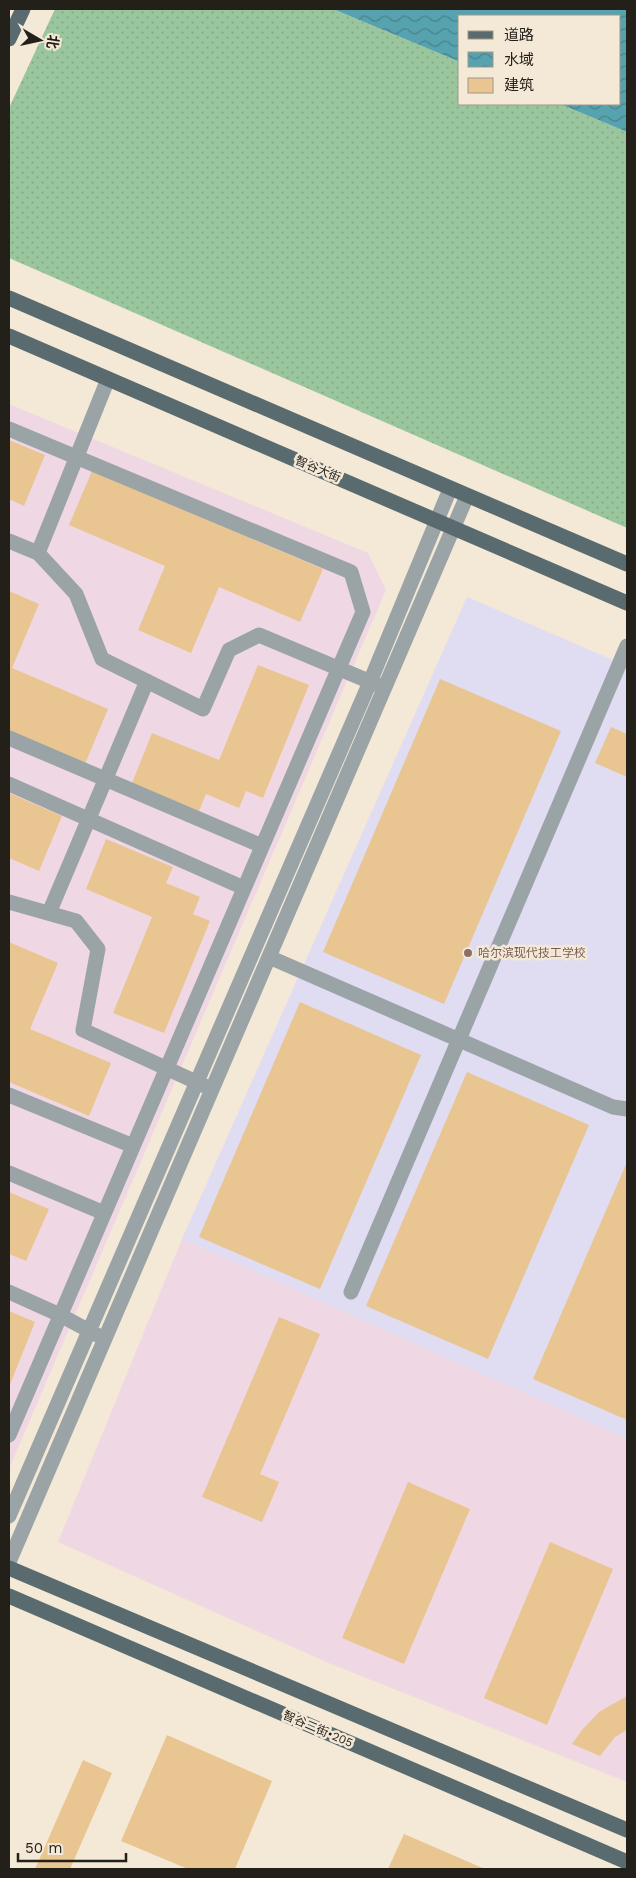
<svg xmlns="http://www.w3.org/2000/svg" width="636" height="1878" font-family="'Work Sans','Noto Sans SC',sans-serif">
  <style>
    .commercial { fill: #efd8e4 }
    .education { fill: #e0dcf2 }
    .grass { fill: url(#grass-dots) }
    .water { fill: url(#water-waves) }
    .building { fill: #e9c592 }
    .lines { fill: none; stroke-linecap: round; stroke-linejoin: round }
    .minor { stroke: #9aa4a6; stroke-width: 15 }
    .major { stroke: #596b6e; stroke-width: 15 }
    .education-dot { fill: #8d6e63; stroke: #f4e8d7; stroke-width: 2 }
    .labels { text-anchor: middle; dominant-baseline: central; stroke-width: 5; stroke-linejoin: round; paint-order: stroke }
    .street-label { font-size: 12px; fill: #231f19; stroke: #f4e8d7 }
    .education-label { font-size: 12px; fill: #785e54; stroke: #f4e8d7; text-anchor: start }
  </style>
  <defs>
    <pattern id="grass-dots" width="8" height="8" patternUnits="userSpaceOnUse" patternTransform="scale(1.25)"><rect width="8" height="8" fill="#9ac69d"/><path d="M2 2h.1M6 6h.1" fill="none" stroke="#84aa87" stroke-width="1.8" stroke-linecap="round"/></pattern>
    <pattern id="water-waves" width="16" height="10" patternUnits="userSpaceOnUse" patternTransform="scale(1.25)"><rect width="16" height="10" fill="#56a2ae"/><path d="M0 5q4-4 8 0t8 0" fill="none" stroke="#47838d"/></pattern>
  </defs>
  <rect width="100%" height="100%" fill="#f4e8d7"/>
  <path class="commercial" d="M9,404l359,149 18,37 -377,879z
    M182,1239l445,200v343l-301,-120 -268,-120z"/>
  <path class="education" d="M467,597l160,69v773l-445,-200z"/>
  <path class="grass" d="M55,9h278l127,53v42h100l67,28v396l-618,-270v-150z"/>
  <path class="water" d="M333,9h294v123l-67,-28h60v-88h-160v46z"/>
  <path class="building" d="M9,440l36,15 -21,51 -15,-7z
    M92,471l231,98 -23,53 -81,-35 -28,66 -53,-23 27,-64 -96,-41z
    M9,591l30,13 -27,64 96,41 -23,55 -76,-33z
    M258,665l51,20 -46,113 -17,-7 -7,17 -33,-14 -7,17 -67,-28 20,-50 67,27z
    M440,679l121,52 -117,273 -121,-52z
    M611,727l16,7v43l-32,-14z
    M9,793l53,23 -23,55 -30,-13z
    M106,839l67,28 -7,16 34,14 -7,17 17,7 -46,112 -51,-20 39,-96 -66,-28z
    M9,942l49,21 -28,66 81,34 -22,53 -80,-34z
    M300,1002l121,53 -101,234 -121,-52z
    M467,1072l122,53 -101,234 -122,-53z
    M627,1162v258l-94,-41z
    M9,1192l40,17 -23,52 -17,-7z
    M9,1311l26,11 -26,65z
    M279,1317l41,17 -60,140 19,8 -17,40 -60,-25z
    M408,1482l62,27 -66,155 -62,-26z
    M550,1542l63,27 -66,156 -63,-27z
    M627,1696v34l-12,7 -15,19 -28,-12 10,-14 17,-18z
    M167,1735l105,46 -37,88h-47l-67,-28z
    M83,1760l29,13 -42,96h-35z
    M404,1834l81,35h-97z"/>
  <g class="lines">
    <path class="minor" d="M9,429l342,143 12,40 -354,823
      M9,541l29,12 38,41 26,65 101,50 26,-59 30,-15 119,50
      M38,553l70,-174
      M9,738l253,108
      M9,784l235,104
      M9,902l67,19 22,28 -15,81 122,56
      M49,913l98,-232
      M269,957l344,150 14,2
      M9,1095l124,51
      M9,1173l95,40
      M9,1292l51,23 37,20
      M351,1292l276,-646
      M9,1516l361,-834 80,-193
      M9,1562l458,-1066"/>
    <path class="major" d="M9,39l14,-30
      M9,298l618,266
      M9,336l618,267
      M9,1568l618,262
      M9,1596l618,266"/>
  </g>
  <circle class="education-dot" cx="468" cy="953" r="5"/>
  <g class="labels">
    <g class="street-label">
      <text transform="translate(318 469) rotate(23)">智谷大街</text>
      <text transform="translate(318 1729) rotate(23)">智谷二街•205</text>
    </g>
    <g class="education-label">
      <text x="478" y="953">哈尔滨现代技工学校</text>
    </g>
  </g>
  <rect width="636" height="1878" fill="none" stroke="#231f19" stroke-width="20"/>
  <rect x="458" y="15" width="162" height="90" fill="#f4e8d7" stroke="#a0988b"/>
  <rect x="468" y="31" width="25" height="8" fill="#596b6e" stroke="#a0988b"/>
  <text x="504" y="40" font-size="15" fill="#231f19">道路</text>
  <rect x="468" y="52" width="25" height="15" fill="url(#water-waves)" stroke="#a0988b"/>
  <text x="504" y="65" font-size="15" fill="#231f19">水域</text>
  <rect x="468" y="78" width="25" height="15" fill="#e9c592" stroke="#a0988b"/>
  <text x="504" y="90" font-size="15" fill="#231f19">建筑</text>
  <g transform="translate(40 40) rotate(99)" stroke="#f4e8d7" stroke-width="4" paint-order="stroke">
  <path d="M0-4L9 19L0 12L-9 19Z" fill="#231f19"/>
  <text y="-8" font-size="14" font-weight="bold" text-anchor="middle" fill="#231f19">北</text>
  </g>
  <path d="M18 1853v8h108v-8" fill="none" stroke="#231f19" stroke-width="2.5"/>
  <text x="25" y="1853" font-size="15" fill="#231f19" stroke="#f4e8d7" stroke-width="4" paint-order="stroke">50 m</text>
</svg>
